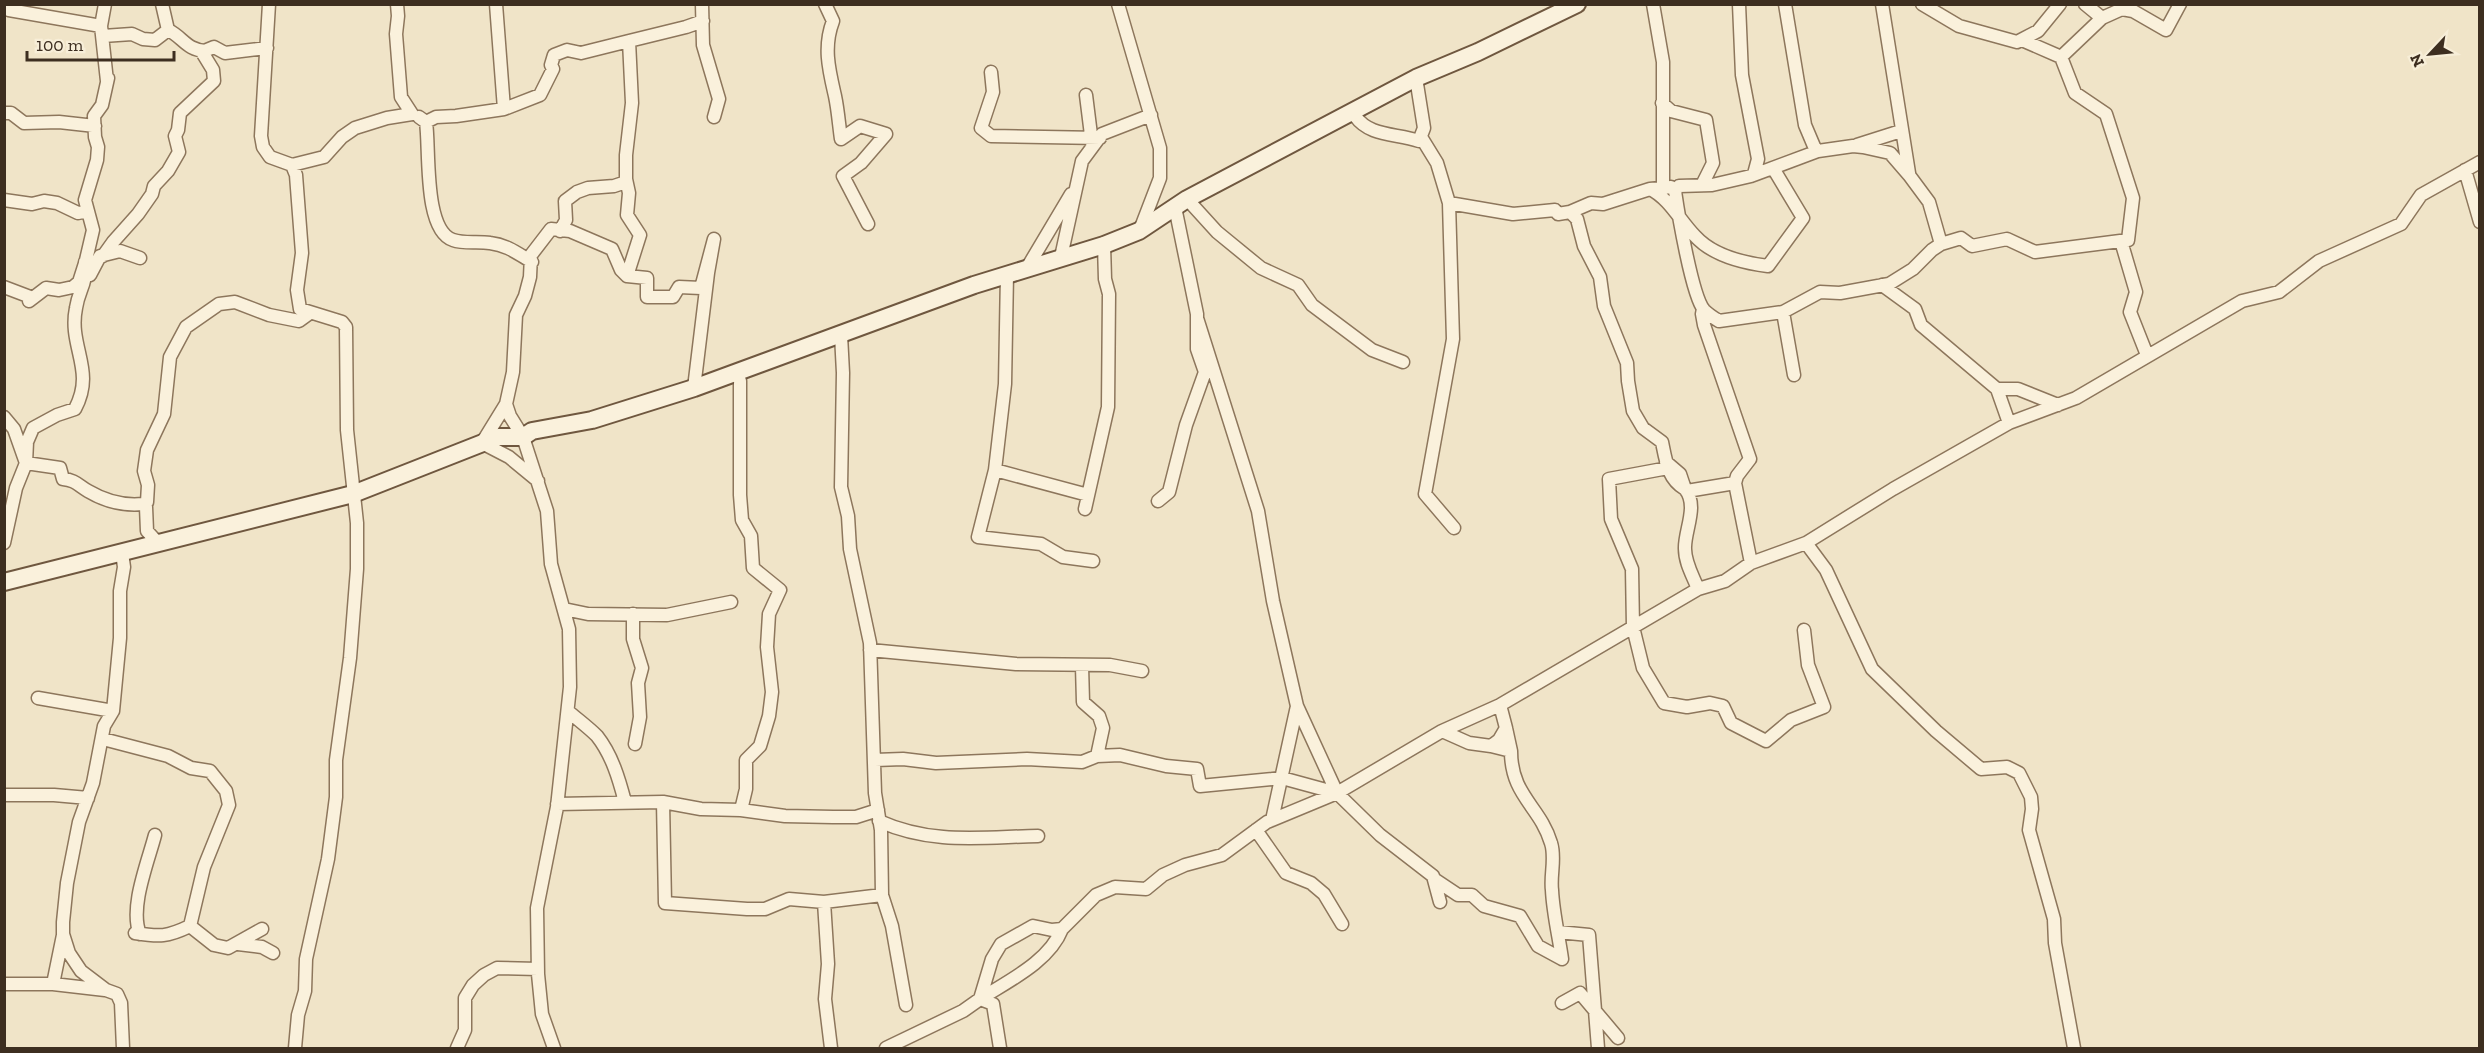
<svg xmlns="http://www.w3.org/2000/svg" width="2484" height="1053" font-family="'Zilla Slab',serif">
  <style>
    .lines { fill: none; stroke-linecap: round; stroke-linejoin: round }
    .street-casing { stroke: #8d765c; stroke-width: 15 }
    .secondary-casing { stroke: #6f573f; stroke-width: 20 }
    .street { stroke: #faf1dc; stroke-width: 12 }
    .secondary { stroke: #faf1dc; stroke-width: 16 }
  </style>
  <rect width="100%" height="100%" fill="#f0e4c8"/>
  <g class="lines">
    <g class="street-casing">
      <path id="street" d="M7,4l2,6 92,16 6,55
        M162,4l6,26c15,7 18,20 38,21
        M269,4l-8,132 2,11 7,10 22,8 4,10 6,78 -5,37 3,19 42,13 4,5 1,103 10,93v46l-7,89 -14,102v37l-8,62 -22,100 -1,32 -7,24 -3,33
        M496,4l8,105 36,-14 13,-26 -2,-4 3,-10 13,-5 14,3 48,-12
        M702,4l1,41 16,54 -5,18
        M825,4l8,17c-10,26 -4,49 2,75 3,14 4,29 6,43l19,-13 26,8 -25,29 -18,13 25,48
        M1118,4l42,144v30l-20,52
        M1653,4l10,58v126
        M1739,4l3,71 16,84 -4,15
        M1785,4l20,121 11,26
        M1882,4l27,169
        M1922,4l37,22 58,16 21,-11 22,-27
        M2102,18l20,-9 11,2 33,19 14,-26
        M101,26l4,-22
        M103,36l29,-2 11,5 12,1 13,-10
        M2061,57l41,-39 -17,-14
        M991,72l2,20 -12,36 10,8 109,2
        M1086,95l6,48
        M1662,103l9,8 35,9 7,43 -11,22
        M4,113h7l13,10 35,-1 36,4
        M1355,116c15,21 41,17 64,25l5,-13 -7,-44
        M419,117l7,5 10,-5 20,-1 48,-7
        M426,122c4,26 -3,108 27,118 11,4 25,1 37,3 17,2 27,10 42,19
        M1421,137l16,26 12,40 64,11 42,-4 3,4 12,-2 7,7 7,27 16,31 4,29 23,57 1,18 5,30 10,17 19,14c4,20 6,37 23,47l-5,-15 -14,-12
        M1857,145l44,-14
        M292,165l32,-8 18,-20 13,-9 32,-10 25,-4 -11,-17 -5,-63 2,-18 -1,-12
        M2465,170l15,52
        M1650,189c20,10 30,32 45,47 17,19 49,27 73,30l35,-48 -30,-50
        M1187,199l30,33 44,36 37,17 14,20 60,45 31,12
        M4,200l28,4 12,-3 13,2 21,10 10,-2
        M1449,203l4,136 -28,155 29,34
        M1570,212l21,-9 12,1 47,-15 21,-2 4,4c3,21 17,105 29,119 4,4 10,8 15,11l64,-9 37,-20 20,1 49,-9 24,-15 19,-19 9,-6 -12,-42 -20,-27 -19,-22 -27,-6 -10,-1 -35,5 -67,25 -39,9 -33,1 -4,5
        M560,231l6,-11 -1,-19 12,-9 11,-4 26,-2 12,-4
        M2121,241l15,51 -6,20 17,43
        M1941,244l20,-6 11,8 35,-7 28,13 93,-12 5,-42 -27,-84 -31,-21 -14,-36 -39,-17
        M103,256l10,-14 25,-28 14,-20 2,-8 14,-15 11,-19 -4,-16 3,-6 2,-17 34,-32 -1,-11 -11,-18 12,-5 11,6 42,-5
        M1061,257l21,-96 20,-27 49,-19
        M1027,268l44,-74
        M86,273l4,2 10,-19 20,-5 20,7
        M1007,274l-2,110 -10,86 -17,67 63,7 22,13 30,4
        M627,276l13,-41 -13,-20 2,-22 -3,-14v-24l6,-52 -3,-62 57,-14 17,-6
        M1882,285l33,24 6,16 76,64 12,34
        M4,287l29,11
        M29,301l17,-13 13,2 14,-3 6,-5 7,-22 7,-30 -8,-30 12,-40 1,-13 -3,-10 -1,-21 8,-11 6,-27
        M1703,309l-1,5 2,11 46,134 -13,17 -2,7
        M1783,312l11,63
        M1197,318l61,193 15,90 24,105 -25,114
        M841,335l2,38 -2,114 7,29 2,33 20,94 5,150 6,37 1,65
        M736,372l4,9v114l2,25 9,16 2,32 27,22 -11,24 -2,33 5,45 -3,24 -9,30 -14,14v29l-5,21 -40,-1 -38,-7 2,101 82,6h18l24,-10 35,3
        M1997,389h21l40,16
        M506,404l4,12 13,21 24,74 4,53 18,65 1,58 -13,120 -20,101 1,66 4,40 12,34
        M4,417l10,12 12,34 34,5 3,11c12,1 15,6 25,12 17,10 36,15 55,13l3,3 1,24 11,12
        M1668,468l-59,11 2,40 21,50 1,58 10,41 21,35 23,4 23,-4 13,3 8,17 35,18 25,-21 33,-13 -16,-42 -4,-35
        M995,470l93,25
        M538,481l-29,-24 -27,-14 24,-39 7,-32 3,-57 9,-19 5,-19 1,-22 20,-26 19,2 42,18 9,21 6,6 20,2v19h26l6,-10 22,1 13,-49 -6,34 -14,115
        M1685,489c14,17 -1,42 0,60 0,14 8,27 13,40
        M1687,491l48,-8 16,80
        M1158,501l11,-9 17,-67 19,-53 -8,-23v-35l-22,-107
        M143,504l4,-2 1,-17 -4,-14 3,-21 17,-36 6,-57 16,-30 33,-23 16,-2 34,13 30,6 11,-8
        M1085,509l23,-102 1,-113 -4,-15 -1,-34
        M4,543l12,-55 10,-25 1,-21 6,-14 24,-13 18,-6c21,-39 -7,-62 1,-101 3,-20 11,-22 9,-46
        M1806,543l20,27 46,99 64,62 45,38 26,-2 12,6 12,24 1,12 -3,21 25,89 1,24 19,105
        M122,553l2,14 -4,24v47l-7,73 -9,15 -11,57 -14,39 -12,61 -4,39v12l6,19 12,18 25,19 11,4 4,9 2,45
        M564,609l24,5 79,1 64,-13
        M633,614v25l9,29 -4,15 2,34 -5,27
        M870,650l146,14 94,1 32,6
        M1082,666l1,36 16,14 4,12 -6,28
        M38,698l75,13
        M1297,706l40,87
        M568,711c9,8 20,16 29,25 15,19 22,43 28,66
        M1442,731l27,12 22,3 8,-6 7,-12 -6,-23
        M103,739l65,17 23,12 19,3 16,20 3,14 -25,62 -14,59c-23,11 -30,11 -55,7
        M1491,746l20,5 -5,-23
        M1511,751c0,45 29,55 40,92 5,15 -1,32 1,47 1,23 7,47 10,69
        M875,760l28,-1 33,4 91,-4 55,3 15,-6 23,-1 46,11 31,3 3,17 82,-8 55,15 105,-62 58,-26 198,-116 27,-8 26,-18 55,-20 87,-54 116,-66 67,-25 166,-97 37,-9 40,-31 82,-37 20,-29 59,-33
        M4,795h50l34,3
        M557,804l106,-2
        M741,810l44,6 48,1h23l22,-7
        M879,821c53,24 103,16 159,15
        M1256,830l30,43 25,10 13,11 18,30
        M1434,879l24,16h14l12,11 36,10 18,30 24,13
        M190,926l24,19 14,3 34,-19
        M1558,932l31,3 9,113
        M140,934c-11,-26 8,-72 15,-99
        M238,944l24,3 11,6
        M4,984h49l52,6
        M53,984l10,-49
        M980,999c28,-18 69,-37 82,-70
        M980,999l13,5 7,44
        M1562,1003l18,-10 38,45
        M457,1048l8,-18v-32l8,-13 11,-10 13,-7 41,1
        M831,1048l-6,-49 3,-35 -4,-62 58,-7 10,31 14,79
        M886,1048l77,-37 17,-12 12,-40 9,-15 32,-18 19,4 10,-1 34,-34 19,-8 31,2 17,-14 22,-10 37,-10 45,-33 70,-29 43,42 53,41 7,26"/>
    </g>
    <g class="secondary-casing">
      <path id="secondary" d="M4,582l349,-88 145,-57h25l9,-6 60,-11 102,-32 280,-103 130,-40 35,-14 48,-32 229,-121 62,-26 99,-48"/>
    </g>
    <use href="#street" class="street"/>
    <use href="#secondary" class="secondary"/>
  </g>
  <rect width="2484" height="1053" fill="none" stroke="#3d2e20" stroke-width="12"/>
  <g transform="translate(2430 54) rotate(244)" stroke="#f7eed8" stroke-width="4.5" paint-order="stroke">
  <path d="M0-4.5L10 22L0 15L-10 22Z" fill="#3d2e20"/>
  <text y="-9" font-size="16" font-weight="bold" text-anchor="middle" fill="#3d2e20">N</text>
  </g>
  <path d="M27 51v9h147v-9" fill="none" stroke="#3d2e20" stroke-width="3"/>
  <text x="36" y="51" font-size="18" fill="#3d2e20" stroke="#f7eed8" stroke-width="4.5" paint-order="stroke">100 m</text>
</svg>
